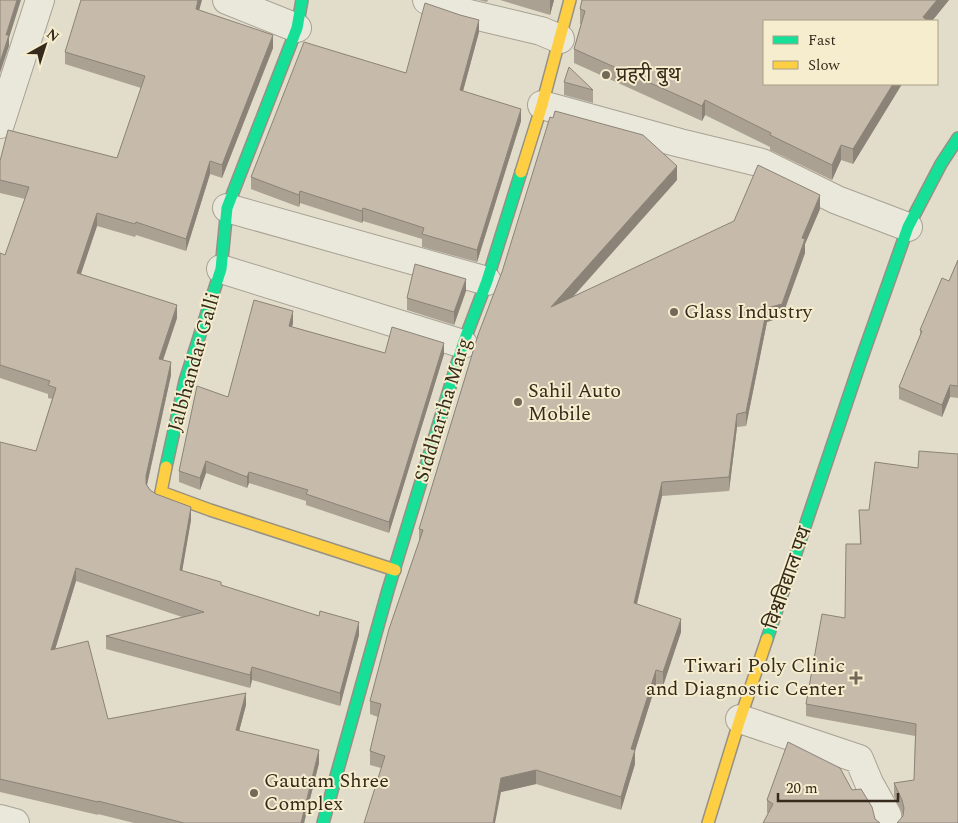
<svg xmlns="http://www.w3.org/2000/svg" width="958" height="823" font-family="Spectral,'Noto Sans Devanagari',serif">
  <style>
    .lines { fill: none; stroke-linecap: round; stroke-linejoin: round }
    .street-casing { stroke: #a7a294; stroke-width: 30 }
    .fast-casing { stroke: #979183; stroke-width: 14 }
    .slow-casing { stroke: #979183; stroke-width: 14 }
    .street { stroke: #eae7db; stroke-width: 28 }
    .fast { stroke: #16e098; stroke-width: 11 }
    .slow { stroke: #ffcf43; stroke-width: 11 }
    .wall { fill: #aaa193 }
    .shaded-wall { fill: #8b8378 }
    .building { fill: #c6bbab; stroke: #8b8378 }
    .poi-dot { fill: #726959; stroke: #f5edce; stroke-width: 2 }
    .labels { text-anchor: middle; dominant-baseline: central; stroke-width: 4; stroke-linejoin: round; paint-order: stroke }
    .poi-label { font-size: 20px; fill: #352a1c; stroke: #f5edce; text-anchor: start }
    .street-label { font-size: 20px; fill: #352a1c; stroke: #f5edce }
  </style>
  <rect width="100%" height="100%" fill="#e2ddca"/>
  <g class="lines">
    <g class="street-casing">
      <path id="street" d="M227,0l70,28
        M427,0l38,13 76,18 19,8
        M542,105l138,38 82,20 75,37 71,27
        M0,124l40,-124
        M227,208l260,73
        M221,269l242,75
        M740,719l119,40 10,24 18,32 1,8
        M0,819l15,4"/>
    </g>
    <g class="fast-casing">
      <path id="fast" d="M166,467l19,-86 36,-112 6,-61 70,-180 5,-28
        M767,639l93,-276 48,-136 33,-63 17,-26
        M323,823l65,-233 75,-246 24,-63 34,-109"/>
    </g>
    <g class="slow-casing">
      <path id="slow" d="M521,172l21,-67 28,-105
        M166,467l-5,25 49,18 185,60
        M708,823l32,-104 27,-80"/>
    </g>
    <use href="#street" class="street"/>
    <use href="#fast" class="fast"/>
    <use href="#slow" class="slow"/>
  </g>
  <path class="wall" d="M478,0h10l-1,2z
    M500,0h54l-4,15z
    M582,0h367l-17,21 -168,63h138l-49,80 -12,-4 -9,20 -62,-30v-3l-65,-32 -3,6 -128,-58v-14l7,-25h-1v-15z
    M199,10l74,38 -51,130 -12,-4 -24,77 -50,-16 -1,2 -38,-11 -16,48 96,44 -14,42 8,15 -24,110 3,5 41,30 -9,51 177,64 -19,71 -88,-26 -2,8 -144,-39v-13l76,-19 -106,-36 -21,68 53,70 138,-14 -7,26 80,32 -15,60h-170l-36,-9v1l-98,-23v-350l36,9 16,-52 -4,-1v-4l-48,-16v-125l5,2 20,-56 -25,-6v-32l117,-3 24,-70 -76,-24v-12z
    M479,32l-16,59 58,30 -44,141 -55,-15v-8l-59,-18 -1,2 -62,-20 -1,4 -48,-18v-12l155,-104z
    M564,82l29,8v13l-29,-8z
    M677,180l-104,117 247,-88 -15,35v9l-23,64 -15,5 -21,104 -9,1 -8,64 -67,5 -25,108 44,28 -18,54 -7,-2 -21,67v13l-14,46 -85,-26 -35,8 -120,-24 -11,-3v-14l8,-34 -8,-3v-13l49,-159v-13l59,-194z
    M958,260v138l-8,-1 -8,20 -43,-18v-12l21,-52v-5l29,-49z
    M466,291l-12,34 -47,-15v-12z
    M293,323l-1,4 93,26 59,1 -55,179 -83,-28v-4l-57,-18 -2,5 -41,-15 -6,17 -21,-8v-11l49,-74z
    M918,468l40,355 -55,-7 -1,-3 -8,-17v-13l20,-3 1,-44 -109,-20v-12l39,-86 15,-74 -1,-34h10z
    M852,790l23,29 -108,-6v-13z"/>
  <path class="shaded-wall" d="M17,0h4l-12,38v8l-9,27v-11l6,-27z
    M198,0h4l-6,22v-13z
    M550,0h4l-4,15z
    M937,0h12l-17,21h-9v-4z
    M479,20v12l-19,70v-12z
    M273,35v13l-51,130v-13z
    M893,84h9l-49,80v-15z
    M705,100v15l-3,6v-15z
    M521,109v12l-44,141v-12z
    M841,145v15l-9,20v-15z
    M210,161v13l-24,77v-12z
    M677,166v14l-126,141v-14z
    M300,191v12l-1,4v-12z
    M820,195v14l-15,35v9l-23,64 -15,5 -21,104v-14l21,-104 35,-70z
    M363,208v13l-1,2v-12z
    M97,213v13l-20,59v-12z
    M466,279v12l-12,34v-13z
    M177,305v13l-18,54v-13z
    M293,311v12l-4,15v-12z
    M444,343v11l-55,179v-11z
    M171,362v13l-25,114v-13z
    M950,385v12l-8,20v-12z
    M737,414v13l-8,64v-14z
    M206,461v12l-6,17v-12z
    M249,472v11l-2,5v-11z
    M662,482v14l-28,120v-13z
    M191,507v13l-11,63v-13z
    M76,568v13l-25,82v-13z
    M681,619v13l-18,54v-14z
    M359,622v13l-19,71v-13z
    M252,667v13l-2,8v-13z
    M656,670v14l-21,67v13l-14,46v-13l10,-48z
    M246,693v12l-10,38v-13z
    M319,750v13l-15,60h-3z
    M536,770v14l-35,8 -6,31h-2l8,-45z"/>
  <path class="building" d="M0,0h17l-11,35h3l-9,27z
    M81,0h117l-2,9 77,26 -51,130 -12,-4 -24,78 -50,-17 -1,2 -38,-11 -20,60 100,32 -18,54 12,3 -25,114v8l4,6 6,4 35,13 -11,63 41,12v3l98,31 1,-5 39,11 -19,71 -88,-26 -2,8 -144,-39 98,-24 -128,-44 -25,82 37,-9 20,78 138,-26 -10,37 83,20 -18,73h-117l-86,-22v1l-98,-23v-337l36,9 20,-63 -8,-3 2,-4 -50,-16v-112l5,2 24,-68 -29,-7v-19l8,-31 109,28 28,-82 -80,-24z
    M582,0h355l-14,17 5,4h-164v63h129l-40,65 -12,-4 -9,20 -62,-30 1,-2 -66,-33 -3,6 -128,-57 11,-38 -5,-2z
    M425,3l35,12 19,5 -19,70 61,19 -44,141 -55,-16 2,-6 -61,-20 -1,3 -62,-20 -1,4 -48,-18 53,-135 102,31z
    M569,67l24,23 -29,-8z
    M555,111l88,24 34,31 -126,141 183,-86 24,-56 62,30 -18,43 3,1 -23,65 -15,4 -21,104 -9,2 -8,63 -67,5 -28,121 47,16 -18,53 -7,-2 -25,79 4,1 -14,47 -85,-27 -35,8 -8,45h-129l21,-67 -15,-5 11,-47 -11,-3 19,-72 34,-99 -4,-1 59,-194 24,-63 48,-155 3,1z
    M958,260v126l-8,-1 -8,20 -43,-18 23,-56 -2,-1 22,-52 7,3z
    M415,264l51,15 -12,33 -47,-14z
    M254,300l39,11 -4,15 96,27 7,-26 52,16 -55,179 -83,-28 2,-4 -59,-18 -2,5 -41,-16 -6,17 -21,-7 18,-85 31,11z
    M919,451l39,3v369h-61l6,-7 1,-8 -2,-8 -8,-17 20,-3 2,-56 -110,-20 16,-90 23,4 1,-74h15l-2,-34h10l6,-48 43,6z
    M788,742l52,26 12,22 9,-1 11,18 3,12 5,4h-117l10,-19 -6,-4z"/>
  <g class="poi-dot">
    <circle cx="606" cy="75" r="5"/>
    <circle cx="674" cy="312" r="5"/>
    <circle cx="518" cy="402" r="5"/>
    <path d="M853.5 670.5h5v5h5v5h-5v5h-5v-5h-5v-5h5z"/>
    <circle cx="254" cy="793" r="5"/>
  </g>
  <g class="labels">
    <g class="poi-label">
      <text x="616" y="75">प्रहरी बुथ</text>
      <text x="684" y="312">Glass Industry</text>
      <text x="528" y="391">Sahil Auto<tspan x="528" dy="23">Mobile</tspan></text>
      <text x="845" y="666" text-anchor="end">Tiwari Poly Clinic<tspan x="845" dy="23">and Diagnostic Center</tspan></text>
      <text x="264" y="781">Gautam Shree<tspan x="264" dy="23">Complex</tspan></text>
    </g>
    <g class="street-label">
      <text transform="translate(194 362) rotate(-74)">Jalbhandar Galli</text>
      <text transform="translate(443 410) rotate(-73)">Siddhartha Marg</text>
      <text transform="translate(788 578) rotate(-71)">विश्वविद्याल पथ</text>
    </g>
  </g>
  <rect x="763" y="20" width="175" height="65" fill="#f5edce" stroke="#a89f87"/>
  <rect x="773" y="36" width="25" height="8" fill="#16e098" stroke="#a89f87"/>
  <text x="808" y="45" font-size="15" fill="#352a1c">Fast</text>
  <rect x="773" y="61" width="25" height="8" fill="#ffcf43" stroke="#a89f87"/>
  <text x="808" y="70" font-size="15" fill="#352a1c">Slow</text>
  <g transform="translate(45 45) rotate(39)" stroke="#f5edce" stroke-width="4" paint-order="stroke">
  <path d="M0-4L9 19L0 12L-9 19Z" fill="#352a1c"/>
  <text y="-8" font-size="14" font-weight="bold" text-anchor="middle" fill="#352a1c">N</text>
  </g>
  <path d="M778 793v8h120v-8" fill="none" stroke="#352a1c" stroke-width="2.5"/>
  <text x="786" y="793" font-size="15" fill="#352a1c" stroke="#f5edce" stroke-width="4" paint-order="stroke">20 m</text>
</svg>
